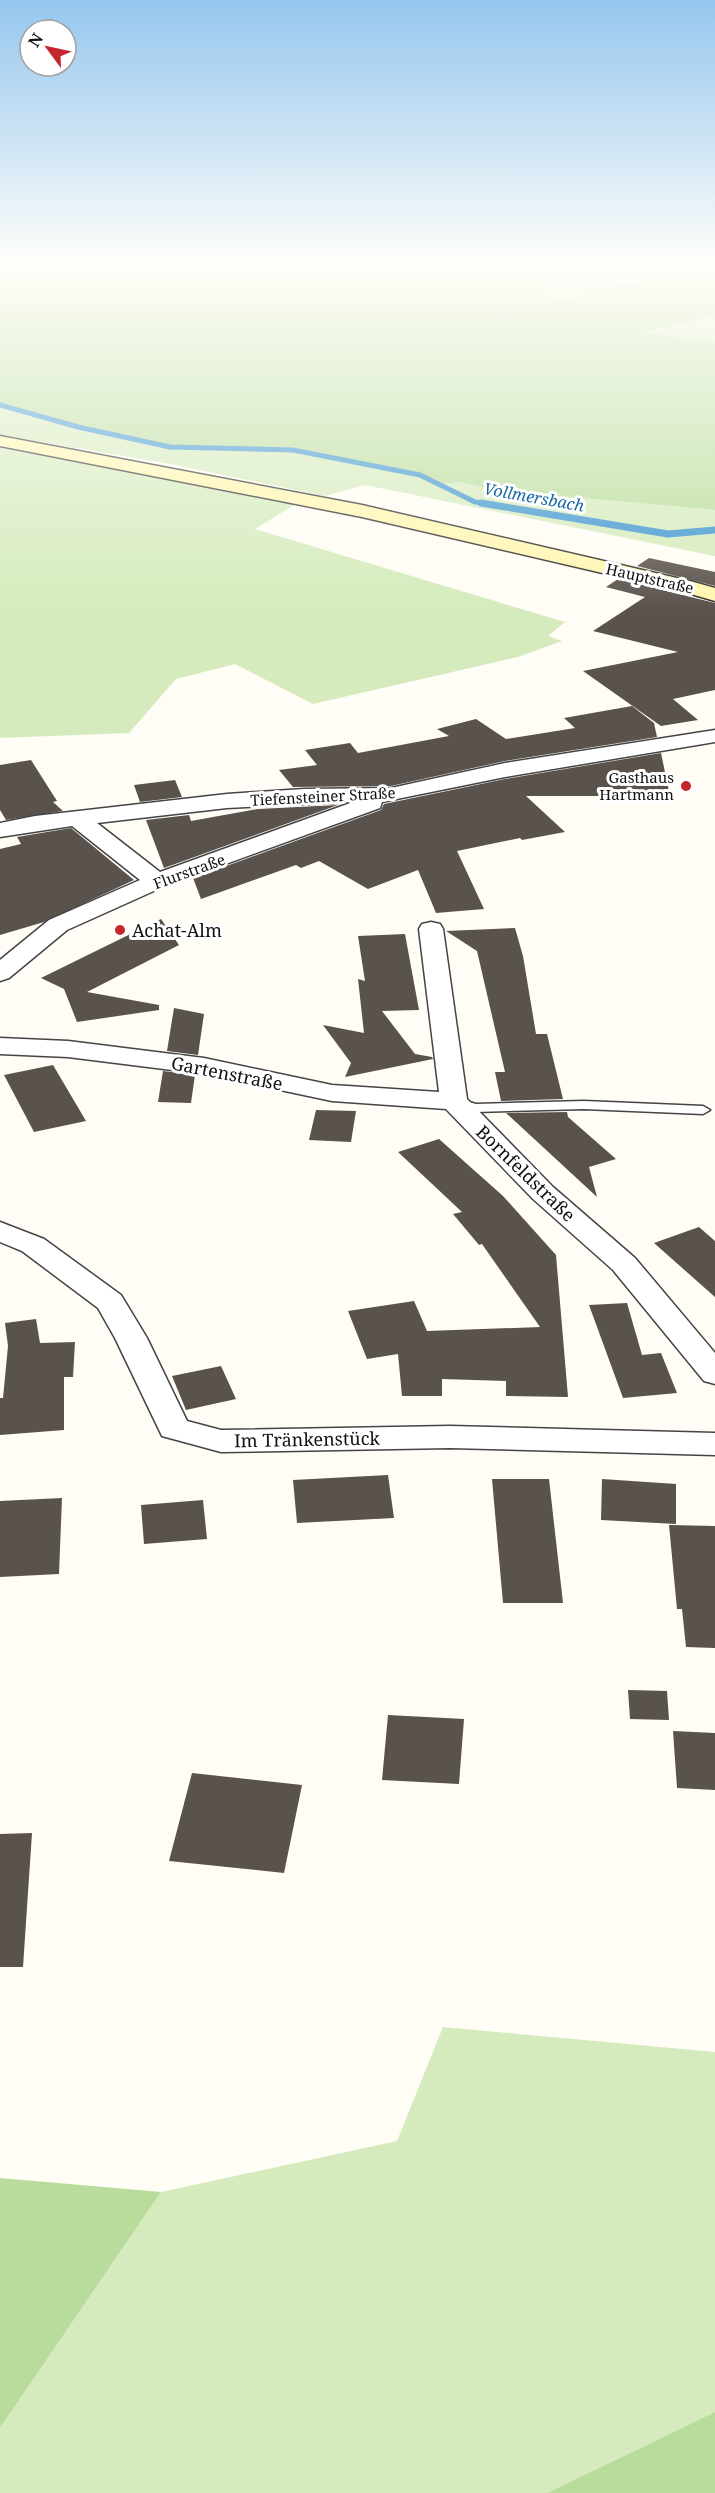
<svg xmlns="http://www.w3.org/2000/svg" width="715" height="2493" font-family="'Noto Serif',serif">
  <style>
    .green { fill: #d5ebbd }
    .forest { fill: #b9dc9c }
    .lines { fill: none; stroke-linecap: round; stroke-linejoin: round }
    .stream-far1 { stroke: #3f96cf; stroke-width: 5 }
    .stream { stroke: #3f96cf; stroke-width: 7 }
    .building { fill: #5a524d }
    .lane-casing { stroke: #444; stroke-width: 3 }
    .street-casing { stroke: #444; stroke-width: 3 }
    .secondary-casing { stroke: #333; stroke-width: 3 }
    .lane { fill: #fff; fill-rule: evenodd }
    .street { fill: #fff; fill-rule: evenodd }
    .secondary { fill: #fff6b0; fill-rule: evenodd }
    .poi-dot { fill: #c4262e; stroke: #fff; stroke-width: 2 }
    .labels { text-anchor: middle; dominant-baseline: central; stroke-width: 6; stroke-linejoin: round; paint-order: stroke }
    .far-street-label { font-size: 15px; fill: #111; stroke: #fff }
    .far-poi-label { font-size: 15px; fill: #111; stroke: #fff; text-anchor: end }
    .far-water-label { font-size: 16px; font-style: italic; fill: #1768a6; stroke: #fff }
    .poi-label { font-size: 18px; fill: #111; stroke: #fff; text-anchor: start }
    .street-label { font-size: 18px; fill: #111; stroke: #fff }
  </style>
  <rect width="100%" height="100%" fill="#fffdf5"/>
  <path class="green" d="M530,262h115l10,18 -67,9 -12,10 -25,1z
    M707,318l8,1v24l-76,-11z
    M0,406l75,22 93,20 122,3 124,24 19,10 27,-3 35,8 220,20v46l-350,-71 -40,11 -154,-32 -171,-29z
    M0,447l296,57 -41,25 310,93 -17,14 14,5 -44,16 -205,47 -78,-40 -59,15 -47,54 -129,5z
    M443,2027l272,25v360l-168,81h-547v-65l161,-236 236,-51z"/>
  <path class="forest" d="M0,262h530l21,38 24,-1 12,-10 68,-9 -10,-18h70v57l-8,-1 -66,14 74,11v167l-220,-20 -35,-8 -27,3 -19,-10 -124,-24 -122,-3 -93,-20 -75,-22z
    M0,2178l161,14 -161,236z
    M715,2412v81h-168z"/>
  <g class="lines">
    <path class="stream-far1" d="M0,405l78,22 92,20 123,3 127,25 55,27 15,2"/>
    <path class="stream" d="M481,503l187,31 47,-4"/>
  </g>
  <path class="building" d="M649,558l66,14v14l-78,-20z
    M618,579l97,24v87l-42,9 25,21 -37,6 -78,-55 95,-19 -85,-21 52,-34 -39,-10z
    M632,706l22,17 3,14 -152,24 -114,25 -98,1 -14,-17 38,-5 -12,-15 45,-7 8,10 91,-17 -12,-7 39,-10 30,20 69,-11 -11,-10z
    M661,753l9,43h-144l39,36 -43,8 -2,-2 -63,13 27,58 -48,4 -18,-43 -50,19 -49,-28 -18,7 -5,-3 -95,34 -8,-21 188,-68 3,-6 121,-25z
    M31,760l26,41 -4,1 10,9 -57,9 -6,-10v-45z
    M175,780l7,17 -42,5 -6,-17z
    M338,805l-174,63 -18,-48 43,-5 2,6 67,-12z
    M71,828l63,52 -90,42 -44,13v-86l21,-5 -4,-7z
    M161,919l18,26 -92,47 72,13v5l-82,12 -13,-33 -23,-11z
    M515,928l8,28 13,78h11l16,65 -62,2 -6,-29h10l-28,-121 -31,-20z
    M405,934l14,76 -37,1 33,43 17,3 1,2 -88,18 6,-14 -28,-38 41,8 -6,-54 7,2 -7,-45z
    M174,1008l30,6 -6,41 -31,-4z
    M53,1065l33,56 -52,11 -30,-57z
    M163,1071l32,4 -4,28 -33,-1z
    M316,1110l40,1 -5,31 -42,-2z
    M567,1112l1,5 48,42 -27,8 8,30 -91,-84z
    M439,1139l64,57 53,59 12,142 -62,-1v-15l-64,-2v17h-40l-4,-42 -31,5 -19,-48 66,-10 13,30 113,-4 -58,-83 -3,1 -26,-31 9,-2 -64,-60z
    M699,1227l16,14v56l-61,-54z
    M627,1303l15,52 19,-2 16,40 -54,5 -34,-93z
    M36,1319l4,24 35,-1 -2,35h-9v53l-64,5v-37h3l5,-52 -3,-23z
    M221,1366l15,33 -50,11 -14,-34z
    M388,1475l6,43 -97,5 -4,-43z
    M492,1479h57l14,124h-60z
    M602,1479l74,5v40l-75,-4z
    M62,1498l-3,76 -59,3v-76z
    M203,1500l4,39 -63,5 -3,-39z
    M669,1525l46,1v122l-29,-1 -4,-38h-5z
    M628,1690l39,1 2,29 -39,-1z
    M388,1715l76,4 -5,65 -77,-4z
    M673,1731l42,2v57l-38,-2z
    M192,1773l110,12 -18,88 -115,-12z
    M32,1833l-9,134h-23v-133z"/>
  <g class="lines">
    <g class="lane-casing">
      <path id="lane" d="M456,1098l20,6 108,-3 119,5 7,4 -7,4 -119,-5 -109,3 -24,-7 -2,-3z"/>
    </g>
    <g class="street-casing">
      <path id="street" d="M715,730v12l-210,35 -123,25 -2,6 -215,78 -98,44 -58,48 -9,3v-21l49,-40 91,-40 -68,-54 -72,11v-14l35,-7 192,-22 77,-5 87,-1 114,-25zM353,802l-193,70 -63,-49 130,-15z
        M431,922l9,2 3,5 24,170 86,88 82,71 80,95v31l-11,-3 -91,-111 -80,-71 -87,-90 -114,-8 -128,-27 -136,-17 -68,-3v-16l68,3 136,17 128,27 107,7 -20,-163 3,-5z
        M0,1222l44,17 77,56 26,43 40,83 34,9 229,-4 265,7v22l-265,-7 -229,4 -59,-16 -47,-98 -17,-30 -76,-57 -22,-9z"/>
    </g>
    <g class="secondary-casing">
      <path id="secondary" d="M0,436l362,69 328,76 25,7v13l-31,-9 -322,-75 -362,-71z"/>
    </g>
    <use href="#lane" class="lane"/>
    <use href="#street" class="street"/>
    <use href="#secondary" class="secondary"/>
  </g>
  <linearGradient id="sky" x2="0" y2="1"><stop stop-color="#95c6ee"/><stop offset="0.43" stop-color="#fffefa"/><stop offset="1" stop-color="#fffefa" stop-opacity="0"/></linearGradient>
  <rect width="715" height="611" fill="url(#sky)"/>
  <g class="poi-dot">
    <circle cx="686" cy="786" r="6"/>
    <circle cx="120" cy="930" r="6"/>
  </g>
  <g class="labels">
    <g class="far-street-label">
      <text transform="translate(650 578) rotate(13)">Hauptstraße</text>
      <text transform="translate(323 796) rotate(-3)">Tiefensteiner Straße</text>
      <text transform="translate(189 871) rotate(-20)">Flurstraße</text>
    </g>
    <g class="far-poi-label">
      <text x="674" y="777">Gasthaus<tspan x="674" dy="17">Hartmann</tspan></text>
    </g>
    <g class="far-water-label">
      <text transform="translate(534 497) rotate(10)">Vollmersbach</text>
    </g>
    <g class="poi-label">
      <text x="132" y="930">Achat-Alm</text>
    </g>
    <g class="street-label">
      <text transform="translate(227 1073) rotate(11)">Gartenstraße</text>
      <text transform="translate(526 1173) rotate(44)">Bornfeldstraße</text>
      <text transform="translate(307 1439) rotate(-1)">Im Tränkenstück</text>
    </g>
  </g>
  <g transform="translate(48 48) rotate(303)"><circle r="28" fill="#ffffff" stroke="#a0a0a0" stroke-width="1.5"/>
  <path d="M0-4.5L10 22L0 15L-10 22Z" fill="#c4262e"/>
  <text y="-9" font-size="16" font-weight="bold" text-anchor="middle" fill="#111111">N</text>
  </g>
</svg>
